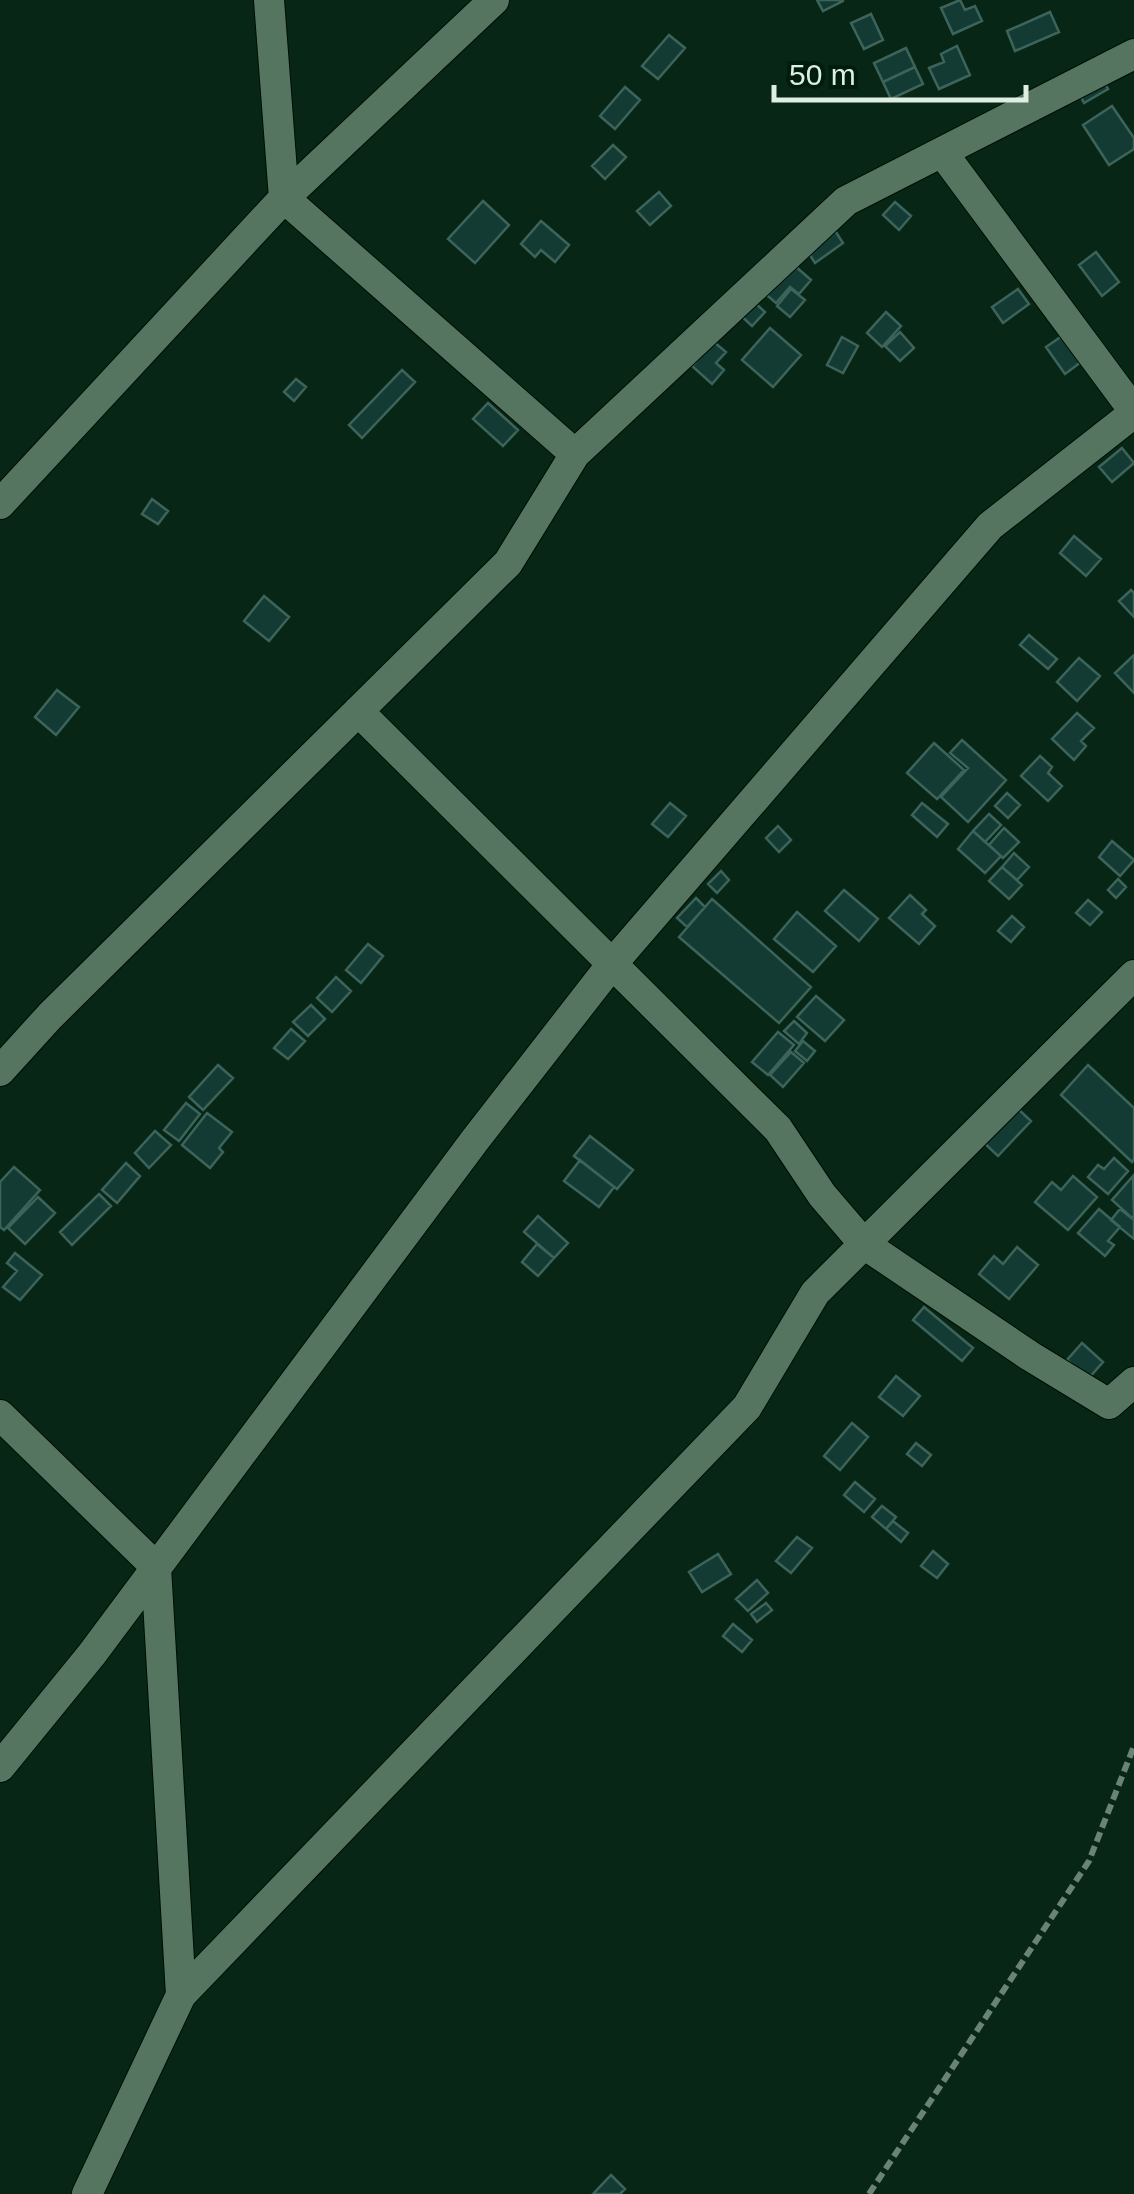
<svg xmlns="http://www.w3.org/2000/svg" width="1134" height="2194" font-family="Helvetica,sans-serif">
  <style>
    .building { fill: #143b33; stroke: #3c645b; stroke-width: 2.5 }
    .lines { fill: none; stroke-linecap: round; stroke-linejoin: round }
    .minor-casing { stroke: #000e04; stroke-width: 32 }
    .path { stroke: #6a8374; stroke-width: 6; stroke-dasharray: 10 5; stroke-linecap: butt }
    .minor { stroke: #567561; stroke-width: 30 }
  </style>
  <rect width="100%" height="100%" fill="#072616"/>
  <path class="building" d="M817,0h26v1l-20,10z
    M960,0l5,10 10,-4 7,15 -29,13 -12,-26z
    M1050,12l9,20 -44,19 -8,-20z
    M871,14l12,26 -19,9 -13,-26z
    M669,35l16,13 -27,31 -16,-13z
    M957,46l13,29 -31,14 -10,-21 15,-6 -3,-8z
    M906,48l9,19 -32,15 -9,-19z
    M915,67l8,17 -32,15 -8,-17z
    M1101,76l7,13 -24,14 -7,-14z
    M625,87l15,13 -25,29 -15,-13z
    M1112,106l22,32v11l-25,16 -26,-40z
    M613,145l13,12 -21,22 -13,-13z
    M659,192l12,14 -21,19 -13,-14z
    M483,201l26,24 -34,38 -27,-24z
    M895,202l16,14 -12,14 -16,-15z
    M541,221l28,24 -14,17 -14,-12 -6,7 -14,-13z
    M832,226l11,17 -28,20 -11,-17z
    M1096,252l23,30 -17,14 -23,-31z
    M787,259l24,21 -12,14 -9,-7 -14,16 -15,-13z
    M791,289l14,11 -15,17 -13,-11z
    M1018,289l11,15 -26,19 -11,-16z
    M753,301l12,11 -13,14 -13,-12z
    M886,312l15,14 -19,21 -15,-14z
    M770,328l31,27 -28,32 -31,-27z
    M900,332l14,16 -14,13 -15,-15z
    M1062,336l19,26 -16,12 -19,-27z
    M842,337l16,9 -15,27 -16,-8z
    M714,342l12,10 -10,11 8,7 -12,14 -20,-18z
    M402,370l13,12 -53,56 -13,-13z
    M296,379l10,8 -12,14 -10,-9z
    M488,403l30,27 -15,16 -30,-27z
    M1122,448l12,15 -22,19 -13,-15z
    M152,499l16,12 -10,13 -16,-10z
    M1074,536l27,23 -15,17 -26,-23z
    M1131,590l3,3v24l-15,-16z
    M264,596l25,21 -20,24 -25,-20z
    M1029,635l28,24 -9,10 -28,-24z
    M1134,655v38l-19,-20z
    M1079,658l21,18 -23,25 -20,-19z
    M57,690l22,17 -23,28 -21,-18z
    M1077,713l17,15 -13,13 5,5 -12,14 -22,-21z
    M962,740l44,40 -38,42 -27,-25 27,-29 -18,-15z
    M934,743l30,27 -27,29 -30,-26z
    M1040,756l12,11 -4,6 14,13 -14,15 -27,-25z
    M1007,793l13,12 -12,13 -13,-12z
    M670,803l16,13 -18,21 -16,-13z
    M922,803l26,21 -11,13 -25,-22z
    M989,814l12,11 -16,17 -12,-11z
    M778,826l13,14 -12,12 -13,-14z
    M1004,828l15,14 -16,16 -14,-13z
    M973,831l28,25 -16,17 -27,-24z
    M1112,841l22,19 -14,16 -21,-19z
    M1014,853l15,14 -12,13 -15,-13z
    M1002,867l20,18 -13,14 -20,-18z
    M721,871l8,9 -12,13 -9,-9z
    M1118,879l8,8 -10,11 -8,-8z
    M844,890l34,29 -19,22 -34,-30z
    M910,895l16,15 -4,4 13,12 -16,18 -30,-26z
    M696,898l9,9 -18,20 -10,-9z
    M712,899l99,88 -32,36 -100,-86z
    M1088,900l14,12 -12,13 -14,-12z
    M797,912l39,34 -23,26 -39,-33z
    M1012,916l12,11 -13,15 -13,-11z
    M368,944l15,12 -22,27 -15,-13z
    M336,977l15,14 -19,21 -15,-14z
    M816,996l28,24 -19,21 -28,-24z
    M311,1005l14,14 -17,17 -15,-14z
    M794,1021l13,12 -8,11 -15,-13z
    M291,1029l14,12 -17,18 -14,-11z
    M778,1032l16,13 -26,30 -16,-13z
    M803,1041l12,10 -8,10 -12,-10z
    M791,1052l13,11 -21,24 -13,-12z
    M218,1065l15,13 -30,32 -14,-13z
    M1088,1065l46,43v51l-2,3 -71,-67z
    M186,1103l14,11 -21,27 -15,-11z
    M1015,1106l16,15 -33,35 -16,-15z
    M207,1113l25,19 -13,16 4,4 -13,16 -28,-23z
    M155,1131l16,14 -22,23 -14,-15z
    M590,1136l43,34 -16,19 -43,-33z
    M1114,1158l14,13 -20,23 -20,-17 10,-12 6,4z
    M580,1160l34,27 -15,20 -35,-26z
    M126,1163l14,13 -23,27 -15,-13z
    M14,1167l26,23 -36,40 -4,-3v-45z
    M1073,1176l24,21 -29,33 -33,-28 17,-20 9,8z
    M1133,1176l1,40 -2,2 -20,-18z
    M99,1194l12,12 -39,39 -12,-13z
    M38,1197l17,16 -30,31 -17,-16z
    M1099,1209l21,18 -12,14 6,4 -9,11 -27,-23z
    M1120,1209l14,11v19l-23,-19z
    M538,1216l30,27 -14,15 -30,-26z
    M537,1244l17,14 -16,18 -16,-14z
    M1017,1247l21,18 -29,34 -30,-25 15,-18 9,8z
    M15,1253l27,22 -22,25 -17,-13 14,-16 -10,-8z
    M924,1307l49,41 -11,13 -49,-41z
    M1082,1343l21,19 -15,17 -21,-19z
    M896,1376l24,20 -17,20 -24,-19z
    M852,1423l16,14 -28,33 -16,-14z
    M916,1443l15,12 -9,11 -15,-12z
    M855,1482l20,17 -11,13 -20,-17z
    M882,1506l14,11 -10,12 -14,-12z
    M893,1521l15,12 -7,9 -15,-13z
    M797,1537l15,11 -21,25 -15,-12z
    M933,1551l15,13 -11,14 -16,-12z
    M718,1554l13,20 -29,18 -13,-20z
    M757,1580l11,13 -20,18 -12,-12z
    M766,1603l6,7 -15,12 -6,-8z
    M733,1624l19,16 -10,12 -19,-16z
    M611,2175l14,14 -5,5h-27z"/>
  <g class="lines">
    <g class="minor-casing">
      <path id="minor" d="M269,0l15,198 291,256
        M942,152l192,259
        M0,504l284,-306 210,-198
        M358,711l420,418 44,66 42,49 166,112 79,48 25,-22
        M0,1071l50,-55 458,-453 67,-109 271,-253 288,-147
        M0,1415l156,152 25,428 -94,199
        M0,1767l92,-113 383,-514 137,-176 378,-438 144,-113
        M181,1995l566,-588 68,-114 319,-318"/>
    </g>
    <path class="path" d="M869,2194l220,-333 45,-115"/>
    <use href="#minor" class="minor"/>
  </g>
  <path d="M774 85v15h252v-15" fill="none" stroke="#ddeee2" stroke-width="5"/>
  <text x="789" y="85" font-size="30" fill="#ddeee2" stroke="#001c0d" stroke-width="8" paint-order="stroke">50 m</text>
</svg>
